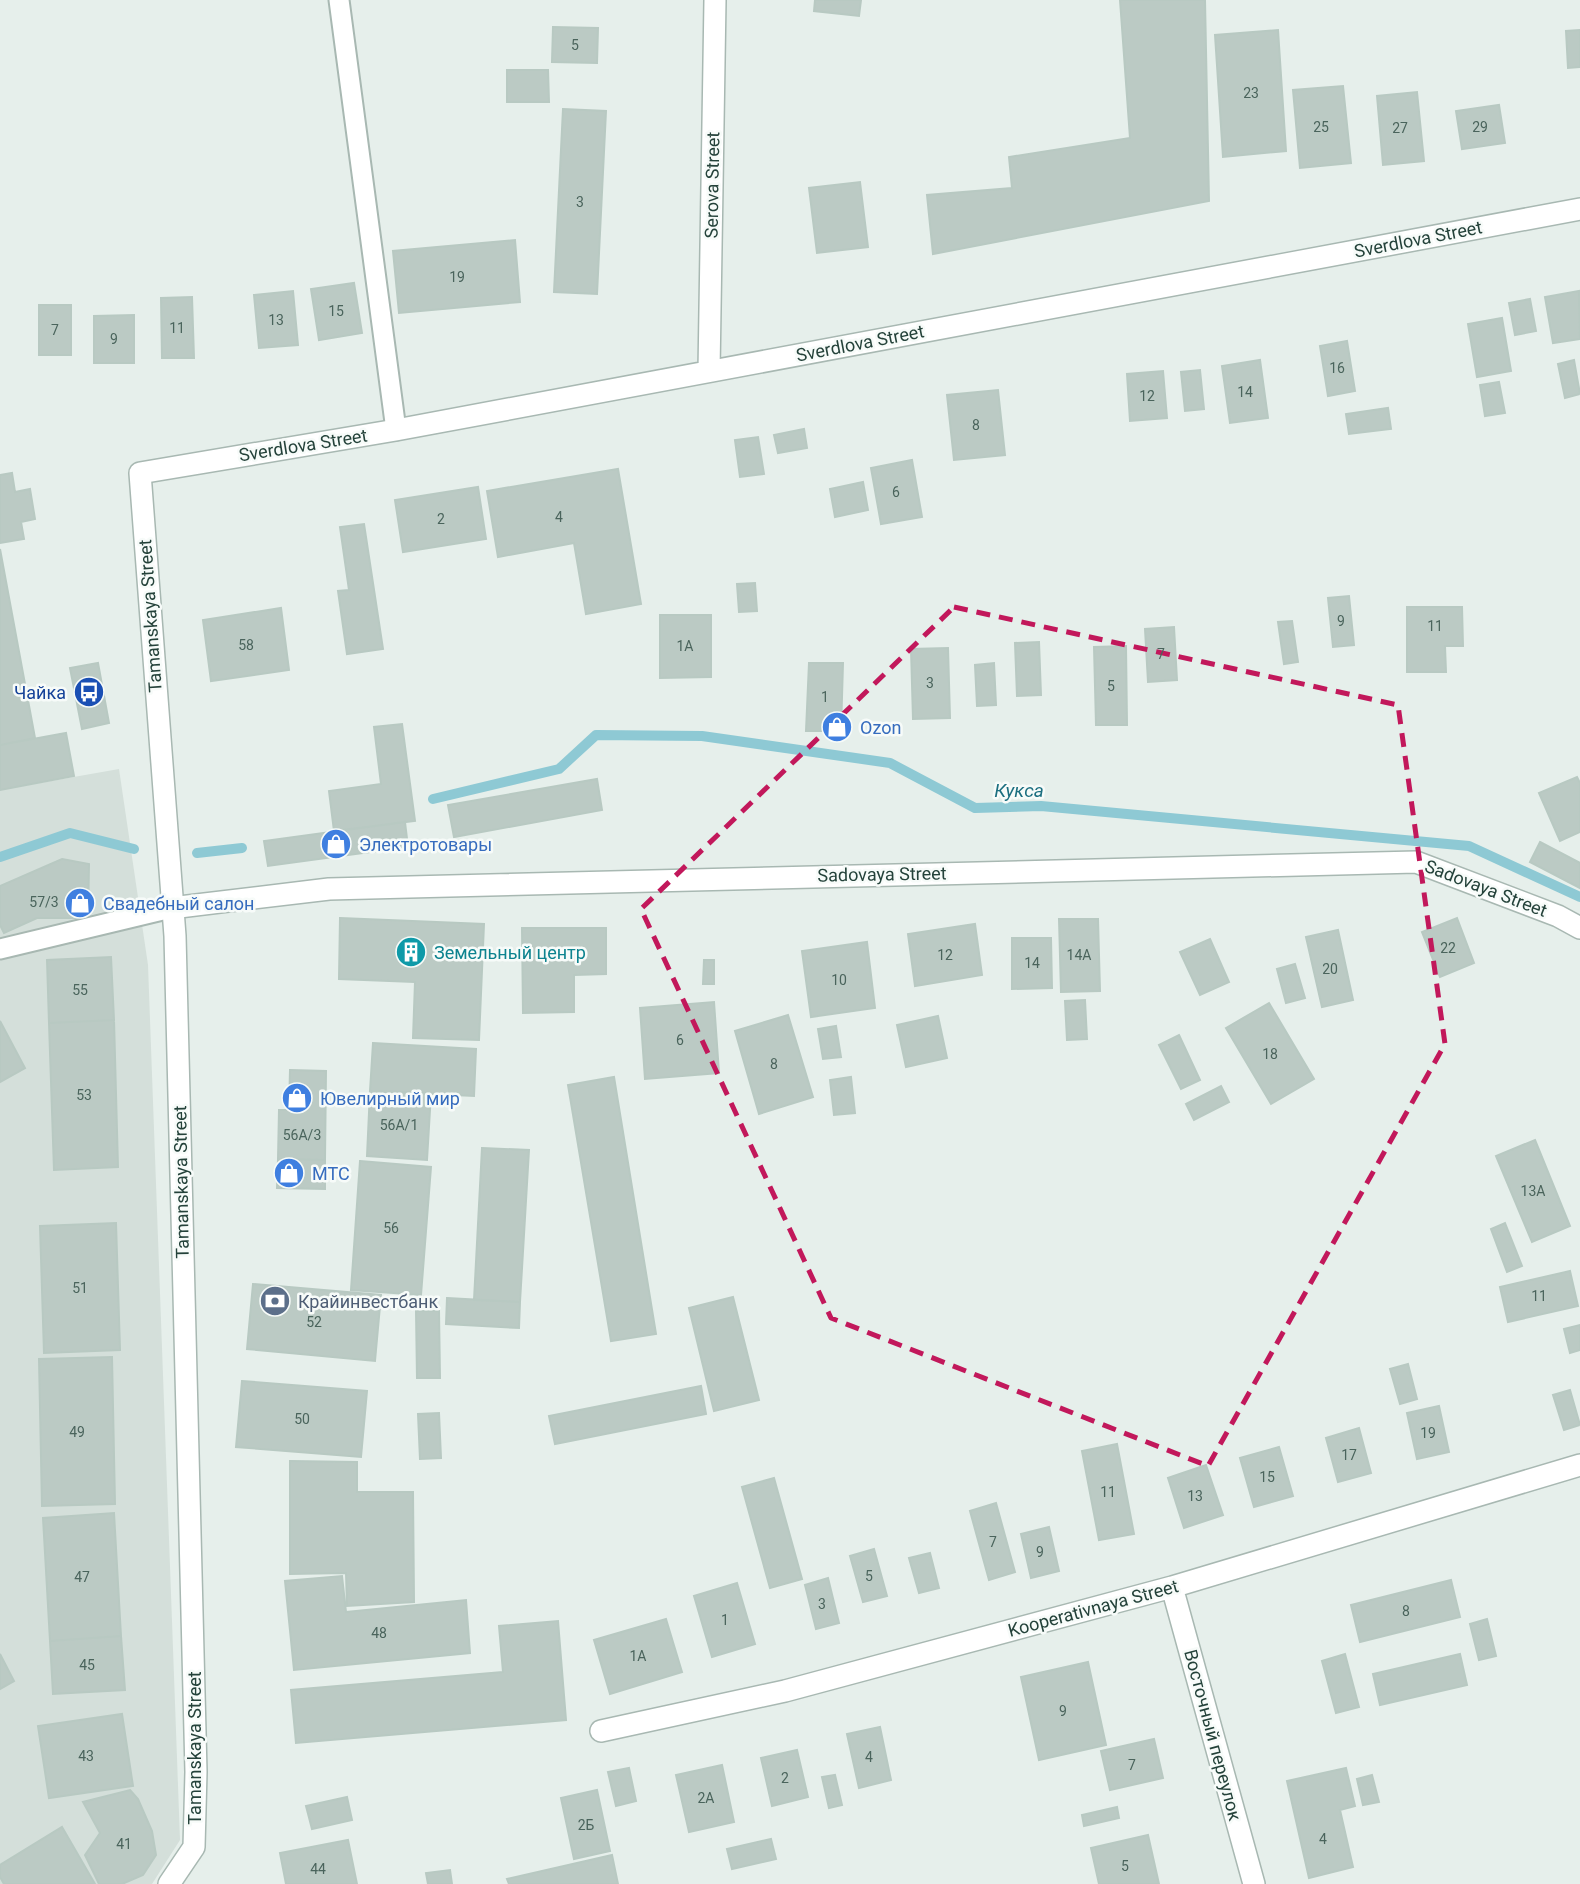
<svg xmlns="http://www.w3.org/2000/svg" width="1580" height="1884" font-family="Roboto,sans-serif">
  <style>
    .built { fill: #d4dfda }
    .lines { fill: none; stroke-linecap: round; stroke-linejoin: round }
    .stream { stroke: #8ec9d4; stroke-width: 10 }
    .building { fill: #bbcac4; stroke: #b8c9c2; stroke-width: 2 }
    .service-casing { stroke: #a8b8b2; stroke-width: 23 }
    .minor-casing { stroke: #a8b8b2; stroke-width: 24 }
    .tertiary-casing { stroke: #a8b8b2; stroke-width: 24 }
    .service { stroke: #fff; stroke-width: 19 }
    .minor { stroke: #fff; stroke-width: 21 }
    .tertiary { stroke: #fff; stroke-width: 21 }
    .marked { fill: none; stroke: #c2185b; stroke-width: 5; stroke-dasharray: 14 9; stroke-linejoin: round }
    .labels { text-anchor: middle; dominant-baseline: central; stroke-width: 5; stroke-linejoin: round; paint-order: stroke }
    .number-label { font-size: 14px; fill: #4a645c }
    .street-label { font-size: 18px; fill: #24423a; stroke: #f7fbf9 }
    .transit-label { font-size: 18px; fill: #164399; stroke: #f7fbf9; text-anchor: end }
    .shop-label { font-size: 18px; fill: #366cbe; stroke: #f7fbf9; text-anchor: start }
    .culture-label { font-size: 18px; fill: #0d838f; stroke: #f7fbf9; text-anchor: start }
    .service-label { font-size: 18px; fill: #4e5e75; stroke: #f7fbf9; text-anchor: start }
    .water-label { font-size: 19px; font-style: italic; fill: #1c6f80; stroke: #f7fbf9 }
  </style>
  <rect width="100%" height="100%" fill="#e6efeb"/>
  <path class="built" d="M119,769l29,196 32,875 -28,44h-152v-1094z"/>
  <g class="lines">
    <path class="stream" d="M433,799l126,-30 37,-34 106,1 188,27 85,45 66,-2 428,40 111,51
      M197,853l45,-5
      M0,857l70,-24 64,16"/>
  </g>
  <path class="building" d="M815,0h46l-2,16 -45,-5z
    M1120,0h85l4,201 -276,53 -6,-59 85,-7 -3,-31 121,-19z
    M553,27l45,1 -1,35 -45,-1z
    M1278,30l8,121 -63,6 -8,-122z
    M1580,30v37l-12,1 -2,-37z
    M507,70h41l1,32h-42z
    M1343,86l8,77 -51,5 -7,-78z
    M1417,92l7,69 -41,4 -6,-69z
    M1499,105l6,38 -43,6 -6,-38z
    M563,109l43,2 -9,183 -43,-2z
    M860,182l8,65 -51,6 -8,-65z
    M515,240l5,62 -121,11 -6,-62z
    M354,283l8,50 -43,7 -8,-51z
    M293,291l5,54 -39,3 -5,-53z
    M1579,291l1,48 -27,4 -8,-46z
    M192,297l2,61h-32l-1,-60z
    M1530,299l6,32 -21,4 -6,-32z
    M39,305h32v50h-32z
    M134,315v48h-40v-47z
    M1502,318l9,53 -34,6 -9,-53z
    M1347,341l8,50 -27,5 -8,-50z
    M1260,360l8,58 -38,5 -8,-57z
    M1574,360l6,34 -15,4 -7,-34z
    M1200,370l4,39 -19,2 -4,-39z
    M1163,371l4,47 -37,3 -3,-47z
    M1499,382l6,31 -20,3 -5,-31z
    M998,390l7,65 -51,5 -7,-65z
    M1388,408l3,21 -42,5 -3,-20z
    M804,429l3,19 -29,5 -4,-18z
    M758,437l6,37 -24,3 -5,-37z
    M912,460l10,57 -41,7 -10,-56z
    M618,469l23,135 -55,10 -12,-71 -76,14 -11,-66z
    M12,473l3,19 15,-3 5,30 -14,3 3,17 -24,4v-68z
    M863,482l5,28 -33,7 -5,-28z
    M478,487l8,52 -83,13 -8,-52z
    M364,524l19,125 -36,5 -9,-63 11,-1 -9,-63z
    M0,549l35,189 -35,7z
    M755,583l2,28 -18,1 -2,-28z
    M1349,596l5,49 -21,2 -5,-49z
    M1407,607h55l1,39h-18l1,26h-39z
    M281,608l8,62 -78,11 -8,-61z
    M660,615h51v62l-51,1z
    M1292,621l6,41 -14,2 -6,-42z
    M1174,627l3,53 -29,2 -3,-53z
    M1039,642l2,53 -24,1 -2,-53z
    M1126,646l1,79h-31l-2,-78z
    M948,648l2,70 -37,1 -2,-70z
    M98,663l11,60 -27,6 -12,-61z
    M809,663h34l-2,68h-35z
    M994,663l2,42 -19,1 -2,-41z
    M402,724l13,97 -81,10 -5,-40 52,-7 -7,-57z
    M66,733l8,43 -74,14v-45z
    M1577,777l3,6v49l-20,9 -21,-48z
    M597,779l5,31 -148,27 -6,-32z
    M405,822l3,25 -140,19 -4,-25z
    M1540,842l40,21v25l-50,-26z
    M62,859l27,5 -1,54h-51l-33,15 -4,-8v-39z
    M340,918l144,6 -5,116 -66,-2 2,-56 -76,-3z
    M1457,918l17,45 -34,14 -18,-45z
    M1059,919h39l2,72 -39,1z
    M975,924l7,51 -67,11 -7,-52z
    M522,928h84v46l-32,1v37l-51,1z
    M1338,930l15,70 -31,7 -16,-70z
    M1012,938h39l1,50 -40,1z
    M1210,939l19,43 -29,13 -20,-43z
    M867,942l8,66 -64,9 -9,-66z
    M111,957l3,63 -65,3 -2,-63z
    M704,960h10v24h-11z
    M1295,964l10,34 -19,5 -9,-34z
    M1085,1000l2,39 -20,1 -2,-39z
    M714,1002l5,71 -74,6 -5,-71z
    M1269,1003l45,76 -43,25 -45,-76z
    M788,1015l25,82 -54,17 -24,-83z
    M938,1016l9,42 -41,9 -9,-42z
    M114,1020l4,147 -64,3 -5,-147z
    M0,1021l25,47 -25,14z
    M836,1026l5,31 -18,2 -5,-30z
    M1179,1035l21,45 -19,9 -22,-44z
    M373,1043l103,6 -2,47 -104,-5z
    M290,1070l36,1 -1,89 -47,-1 1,-49h10z
    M614,1077l42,257 -45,7 -43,-256z
    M851,1077l4,36 -21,2 -4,-35z
    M1221,1086l8,16 -35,18 -8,-16z
    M370,1091l61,2 -4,67 -60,-4z
    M1535,1140l35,86 -38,16 -36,-86z
    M482,1148l47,2 -9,152 -46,-2z
    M278,1159l47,1v29l-48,-1z
    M360,1161l71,6 -10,128 -70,-5z
    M116,1223l4,127 -76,3 -4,-127z
    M1505,1223l17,43 -15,6 -16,-43z
    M1570,1271l8,35 -70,16 -8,-35z
    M253,1284l128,11 -6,66 -128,-12z
    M733,1297l26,103 -45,11 -25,-103z
    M447,1298l73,4 -1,26 -73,-4z
    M416,1311h23l1,67h-23z
    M1580,1325v25l-10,3 -6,-24z
    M112,1357l3,147 -73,2 -3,-147z
    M1408,1364l9,35 -17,5 -10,-35z
    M242,1381l125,10 -6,66 -125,-10z
    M701,1386l5,28 -151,30 -6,-28z
    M1570,1390l10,35 -16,5 -11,-35z
    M1439,1406l10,46 -32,7 -10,-46z
    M439,1413l2,45 -21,1 -2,-45z
    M1359,1428l12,45 -33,9 -12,-44z
    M1117,1444l17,90 -35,6 -17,-89z
    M1279,1447l14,49 -39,11 -14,-49z
    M290,1461l67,1v30h56l1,110 -67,4 -1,-33 -56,1z
    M1206,1465l17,50 -39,13 -16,-50z
    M774,1478l28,101 -32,9 -28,-101z
    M996,1503l19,69 -26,8 -19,-69z
    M114,1513l7,123 -71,5 -7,-123z
    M1049,1527l10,44 -28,7 -10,-44z
    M874,1549l13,47 -24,6 -13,-46z
    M930,1553l9,35 -20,5 -10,-35z
    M342,1576l4,36 120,-12 4,53 -176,17 -9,-89z
    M828,1578l11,45 -23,6 -11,-44z
    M1451,1580l9,37 -100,25 -9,-37z
    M737,1583l18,61 -43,13 -18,-61z
    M666,1619l16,53 -72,22 -16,-54z
    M1487,1619l9,37 -17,4 -9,-36z
    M558,1621l8,99 -270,23 -5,-53 212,-18 -4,-46z
    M121,1636l4,54 -72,4 -3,-53z
    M0,1654l14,27 -14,8z
    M1345,1654l14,53 -23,6 -14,-52z
    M1460,1654l7,31 -87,20 -7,-31z
    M1088,1662l18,83 -67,15 -18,-83z
    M122,1714l11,72 -84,12 -11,-72z
    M880,1727l11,53 -32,8 -12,-54z
    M1154,1739l9,39 -53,12 -9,-39z
    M797,1750l11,47 -36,9 -11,-48z
    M722,1765l12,57 -45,10 -13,-57z
    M629,1768l7,33 -20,5 -8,-34z
    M1346,1768l9,38 -15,4 13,57 -44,11 -22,-97z
    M835,1775l7,30 -13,3 -7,-31z
    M1372,1775l7,27 -16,3 -6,-26z
    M130,1790l8,9 14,32 4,24 -13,20 -21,9h-23l-14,-29 15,-22 -17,-31z
    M597,1790l13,61 -36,8 -13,-61z
    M347,1797l5,23 -40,9 -6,-23z
    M1117,1807l2,11 -35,8 -2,-11z
    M62,1827l33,57h-91l-4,-7v-12z
    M1148,1835l11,49h-60l-8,-36z
    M771,1839l5,20 -44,10 -5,-20z
    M348,1840l9,44h-71l-6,-31z
    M612,1855l6,29h-109l-2,-5z
    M450,1870l2,14h-24l-2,-11z"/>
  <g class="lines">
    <g class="service-casing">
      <path id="service" d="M339,0l57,430
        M0,949l171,-41"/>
    </g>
    <g class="minor-casing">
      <path id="minor" d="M171,908l158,-19 1087,-27 142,54 22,12
        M1172,1587l82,297
        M601,1731l184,-40 387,-104 408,-122"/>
    </g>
    <g class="tertiary-casing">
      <path id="tertiary" d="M709,371l6,-371
        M169,1884l25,-37 2,-75 -21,-836 -35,-463 256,-43 1184,-221"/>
    </g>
    <use href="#service" class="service"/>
    <use href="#minor" class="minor"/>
    <use href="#tertiary" class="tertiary"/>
  </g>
  <path class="marked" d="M954,607l444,98 47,339 -237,422 -377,-148 -190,-409z"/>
  <defs>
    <g id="bus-disc" transform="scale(1.575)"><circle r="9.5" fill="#1a4fb4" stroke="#f7fbf9"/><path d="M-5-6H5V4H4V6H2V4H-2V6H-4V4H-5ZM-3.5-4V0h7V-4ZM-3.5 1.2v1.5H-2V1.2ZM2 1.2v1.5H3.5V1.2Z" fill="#fff"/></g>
    <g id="shop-disc" transform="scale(1.575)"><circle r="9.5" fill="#3f7fe0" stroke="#f7fbf9"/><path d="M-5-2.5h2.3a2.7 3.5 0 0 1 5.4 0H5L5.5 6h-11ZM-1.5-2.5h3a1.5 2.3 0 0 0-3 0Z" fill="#fff"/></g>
    <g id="building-disc" transform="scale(1.575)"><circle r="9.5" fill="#0f9aa8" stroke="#f7fbf9"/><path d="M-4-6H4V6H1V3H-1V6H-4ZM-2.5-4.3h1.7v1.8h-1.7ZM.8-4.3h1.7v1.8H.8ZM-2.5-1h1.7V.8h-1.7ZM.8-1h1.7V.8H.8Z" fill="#fff"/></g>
    <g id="bank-disc" transform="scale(1.575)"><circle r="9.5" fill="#5c6f8a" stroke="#f7fbf9"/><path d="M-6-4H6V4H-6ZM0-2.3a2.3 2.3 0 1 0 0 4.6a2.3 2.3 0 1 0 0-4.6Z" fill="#fff"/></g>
  </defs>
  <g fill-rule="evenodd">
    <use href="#bus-disc" x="89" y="692"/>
    <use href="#shop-disc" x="837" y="727"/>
    <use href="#shop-disc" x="336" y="844"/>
    <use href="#shop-disc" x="80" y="903"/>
    <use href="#building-disc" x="411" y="952"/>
    <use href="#shop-disc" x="297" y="1098"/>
    <use href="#shop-disc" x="289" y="1173"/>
    <use href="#bank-disc" x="275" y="1301"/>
  </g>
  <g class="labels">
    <g class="number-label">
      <text x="575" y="45">5</text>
      <text x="1251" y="93">23</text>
      <text x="1321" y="127">25</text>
      <text x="1480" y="127">29</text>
      <text x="1400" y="128">27</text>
      <text x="580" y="202">3</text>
      <text x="457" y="277">19</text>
      <text x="336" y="311">15</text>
      <text x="276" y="320">13</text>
      <text x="177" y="328">11</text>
      <text x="55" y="330">7</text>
      <text x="114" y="339">9</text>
      <text x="1337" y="368">16</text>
      <text x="1245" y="392">14</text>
      <text x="1147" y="396">12</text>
      <text x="976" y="425">8</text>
      <text x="896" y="492">6</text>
      <text x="559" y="517">4</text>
      <text x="441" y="519">2</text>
      <text x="1341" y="621">9</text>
      <text x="1435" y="626">11</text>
      <text x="246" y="645">58</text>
      <text x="685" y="646">1А</text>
      <text x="1161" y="654">7</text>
      <text x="930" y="683">3</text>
      <text x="1111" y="686">5</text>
      <text x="825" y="697">1</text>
      <text x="44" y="902">57/3</text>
      <text x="1448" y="948">22</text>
      <text x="945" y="955">12</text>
      <text x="1079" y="955">14А</text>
      <text x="1032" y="963">14</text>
      <text x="1330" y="969">20</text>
      <text x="839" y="980">10</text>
      <text x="80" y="990">55</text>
      <text x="680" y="1040">6</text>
      <text x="1270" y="1054">18</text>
      <text x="774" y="1064">8</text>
      <text x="84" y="1095">53</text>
      <text x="399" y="1125">56А/1</text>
      <text x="302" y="1135">56А/3</text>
      <text x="1533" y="1191">13А</text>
      <text x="391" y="1228">56</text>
      <text x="80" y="1288">51</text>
      <text x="1539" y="1296">11</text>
      <text x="314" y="1322">52</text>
      <text x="302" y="1419">50</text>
      <text x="77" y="1432">49</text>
      <text x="1428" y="1433">19</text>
      <text x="1349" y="1455">17</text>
      <text x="1267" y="1477">15</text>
      <text x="1108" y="1492">11</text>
      <text x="1195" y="1496">13</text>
      <text x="993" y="1542">7</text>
      <text x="1040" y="1552">9</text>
      <text x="869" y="1576">5</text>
      <text x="82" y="1577">47</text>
      <text x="822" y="1604">3</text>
      <text x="1406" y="1611">8</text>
      <text x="725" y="1620">1</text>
      <text x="379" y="1633">48</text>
      <text x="638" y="1656">1А</text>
      <text x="87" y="1665">45</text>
      <text x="1063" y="1711">9</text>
      <text x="86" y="1756">43</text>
      <text x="869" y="1757">4</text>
      <text x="1132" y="1765">7</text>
      <text x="785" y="1778">2</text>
      <text x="706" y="1798">2А</text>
      <text x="586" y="1825">2Б</text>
      <text x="1323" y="1839">4</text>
      <text x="124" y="1844">41</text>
      <text x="1125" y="1866">5</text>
      <text x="318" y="1869">44</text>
    </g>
    <g class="street-label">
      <text transform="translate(712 185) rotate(-89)">Serova Street</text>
      <text transform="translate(1418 239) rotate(-11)">Sverdlova Street</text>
      <text transform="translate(860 343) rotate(-11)">Sverdlova Street</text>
      <text transform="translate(303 445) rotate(-9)">Sverdlova Street</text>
      <text transform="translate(150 616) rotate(-94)">Tamanskaya Street</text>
      <text transform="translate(882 874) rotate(-1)">Sadovaya Street</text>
      <text transform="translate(1486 888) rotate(21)">Sadovaya Street</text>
      <text transform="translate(181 1182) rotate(-91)">Tamanskaya Street</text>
      <text transform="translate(1093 1608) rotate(-15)">Kooperativnaya Street</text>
      <text transform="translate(1213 1735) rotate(75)">Восточный переулок</text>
      <text transform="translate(194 1748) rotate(-90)">Tamanskaya Street</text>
    </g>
    <g class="transit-label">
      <text x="66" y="692">Чайка</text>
    </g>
    <g class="shop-label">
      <text x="860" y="727">Ozon</text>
      <text x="359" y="844">Электротовары</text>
      <text x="103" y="903">Свадебный салон</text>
      <text x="320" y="1098">Ювелирный мир</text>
      <text x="312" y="1173">МТС</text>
    </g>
    <g class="culture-label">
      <text x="434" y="952">Земельный центр</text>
    </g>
    <g class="service-label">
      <text x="298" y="1301">Крайинвестбанк</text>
    </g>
    <g class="water-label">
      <text x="1019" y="790">Кукса</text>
    </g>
  </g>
</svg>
